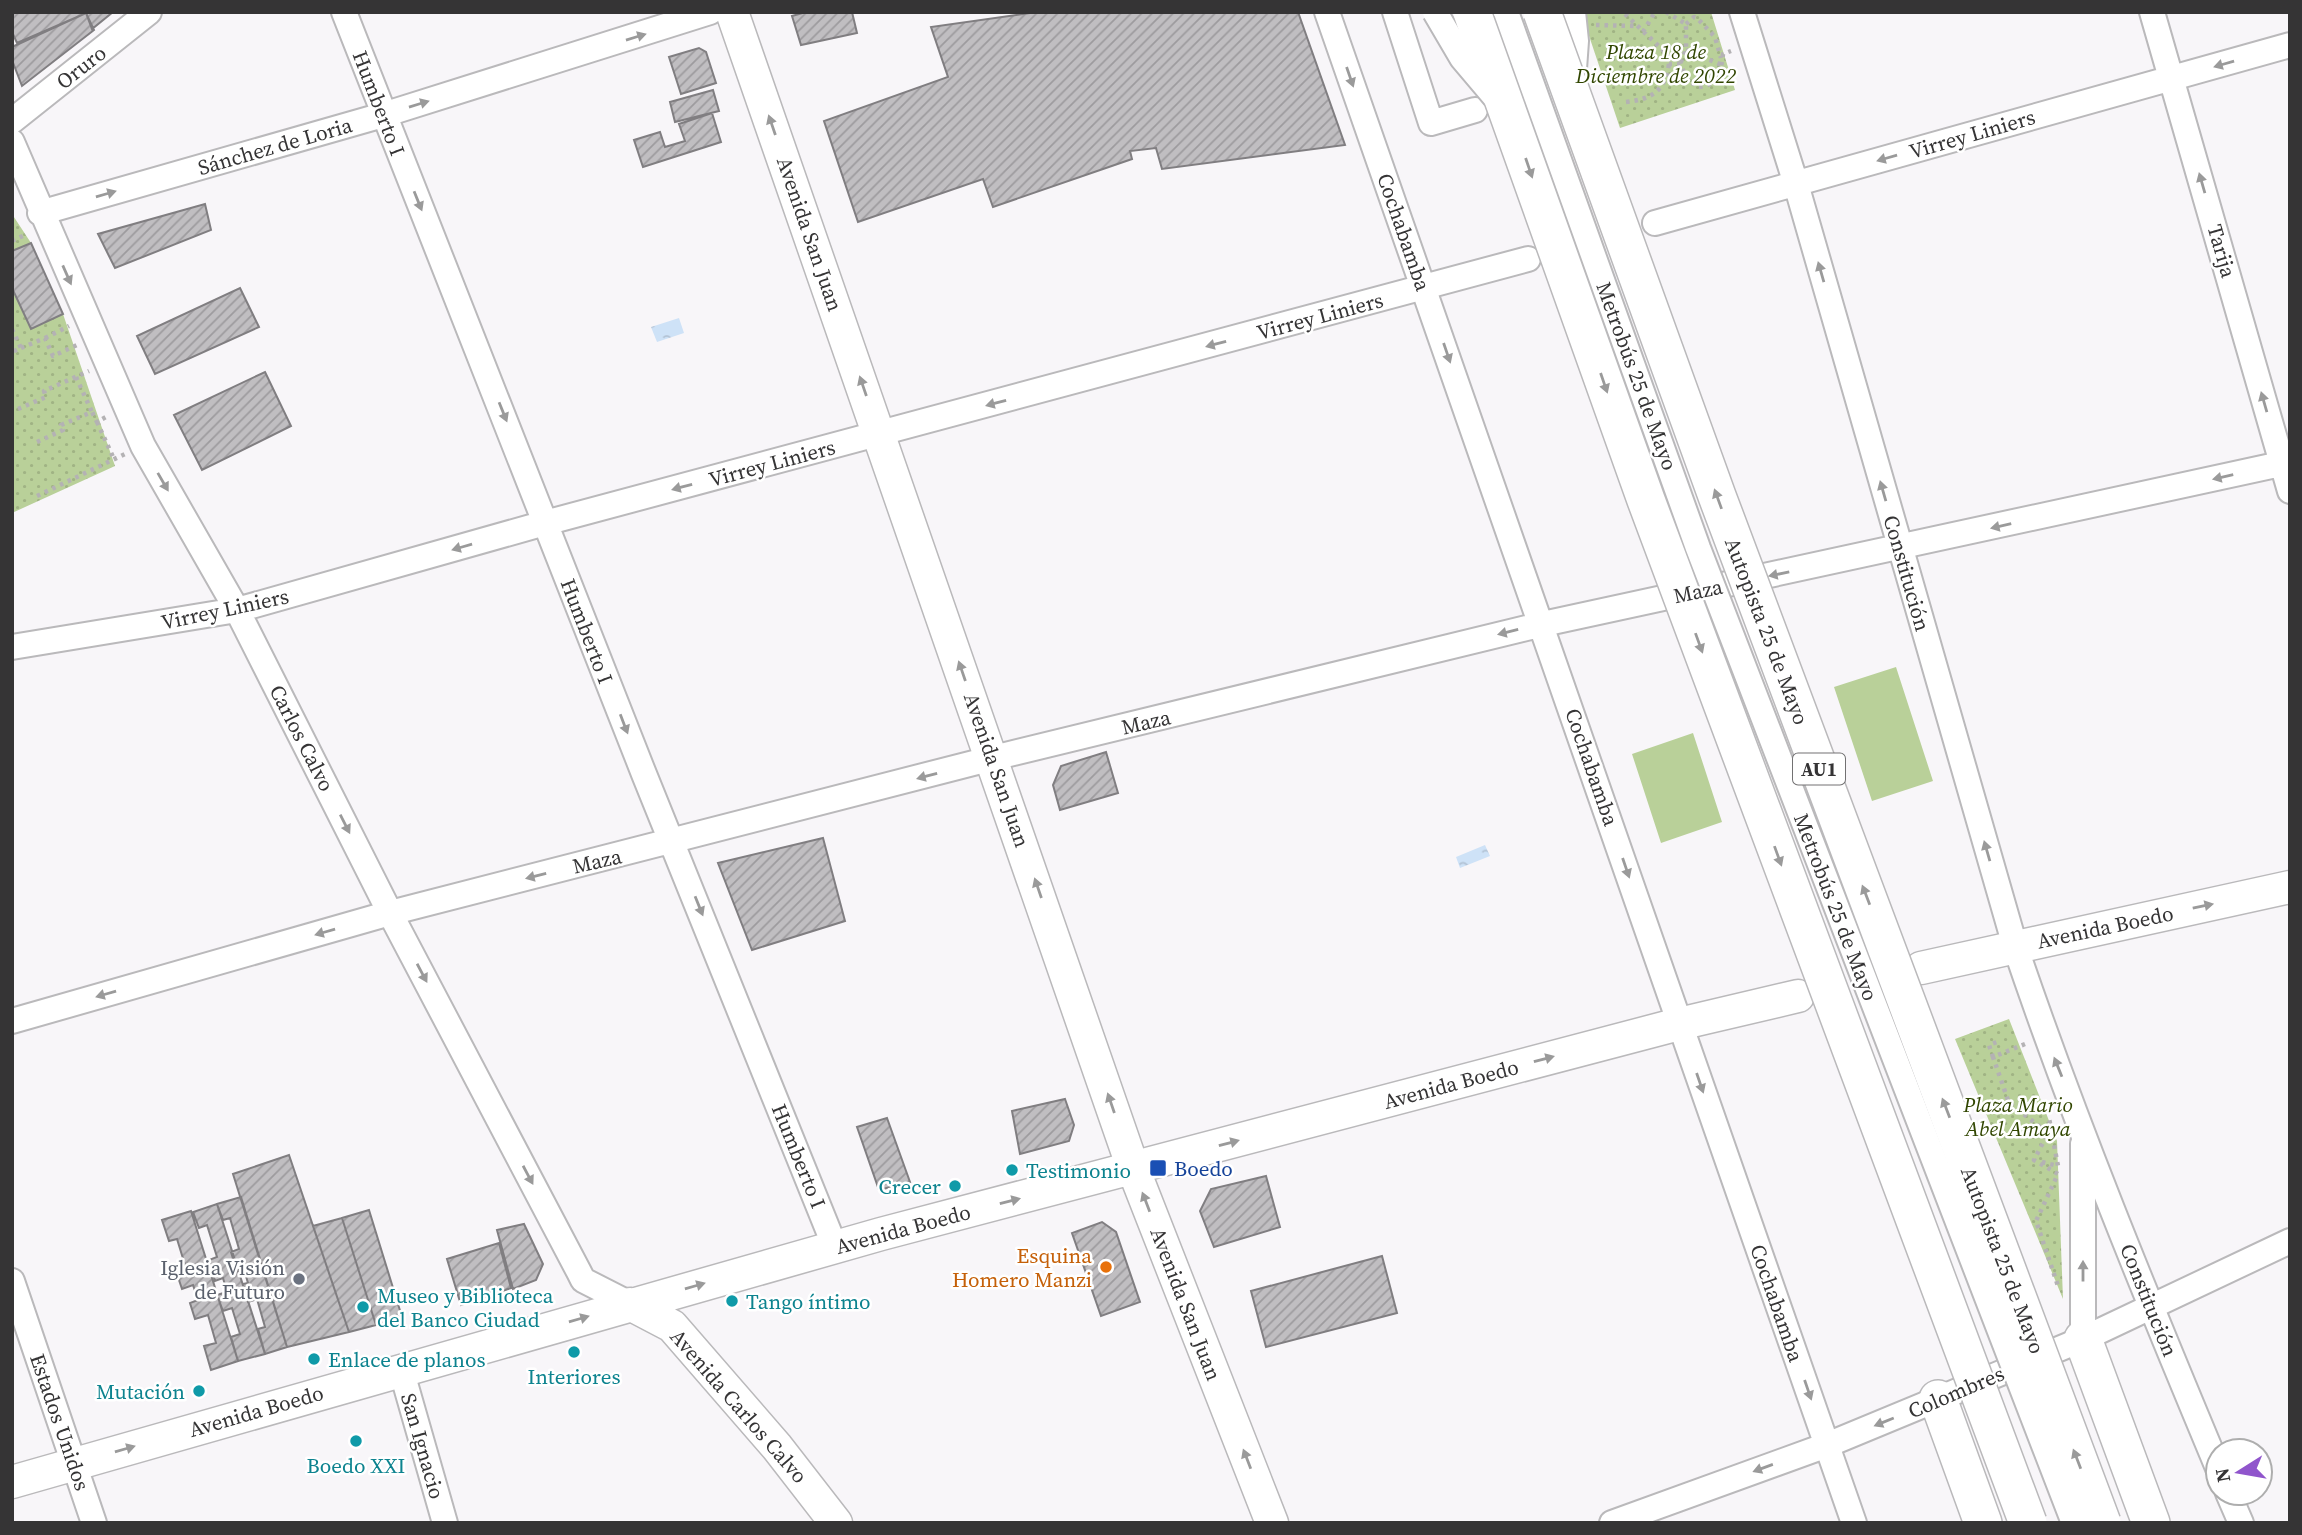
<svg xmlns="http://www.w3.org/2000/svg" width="2302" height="1535" font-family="'Source Serif 4',serif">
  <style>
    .grass { fill: #b9d099 }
    .park { fill: url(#park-dots) }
    .water { fill: url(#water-ripples) }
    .building { fill: url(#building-hatch); stroke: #807e81; stroke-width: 2 }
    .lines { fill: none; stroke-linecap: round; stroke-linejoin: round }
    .minor-casing { stroke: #bab9bb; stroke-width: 28 }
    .major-casing { stroke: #bab9bb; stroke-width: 35 }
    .highway-casing { stroke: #bab9bb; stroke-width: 40 }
    .path { stroke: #b4b2b4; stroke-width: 4.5; stroke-dasharray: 3.5 5; stroke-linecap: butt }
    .minor { stroke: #fff; stroke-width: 24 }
    .major { stroke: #fff; stroke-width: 32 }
    .highway { stroke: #fff; stroke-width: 37 }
    .minor-bridge-casing { stroke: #bab9bb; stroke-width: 28; stroke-linecap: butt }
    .highway-bridge-casing { stroke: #bab9bb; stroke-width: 40; stroke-linecap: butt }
    .minor-bridge { stroke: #fff; stroke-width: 24 }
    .highway-bridge { stroke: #fff; stroke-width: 37 }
    .oneway { fill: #9a9a9a }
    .transit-dot { fill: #1a4fb4; stroke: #fff; stroke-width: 2.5 }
    .culture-dot { fill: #0f9aa8; stroke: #fff; stroke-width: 2.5 }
    .food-dot { fill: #e8710a; stroke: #fff; stroke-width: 2.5 }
    .worship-dot { fill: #6b7280; stroke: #fff; stroke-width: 2.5 }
    .labels { text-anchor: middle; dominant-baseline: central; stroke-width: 5; stroke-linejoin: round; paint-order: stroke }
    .shield { fill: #fff; stroke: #727172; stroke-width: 2 }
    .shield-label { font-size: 19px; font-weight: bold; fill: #353435 }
    .park-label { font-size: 21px; font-style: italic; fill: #314600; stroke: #fff }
    .street-label { font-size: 21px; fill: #353435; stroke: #fff }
    .transit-label { font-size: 21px; fill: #164399; stroke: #fff; text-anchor: start }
    .culture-label { font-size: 21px; fill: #0d838f; stroke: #fff; text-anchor: start }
    .food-label { font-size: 21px; fill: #c56008; stroke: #fff; text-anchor: end }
    .worship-label { font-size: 21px; fill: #5b616d; stroke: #fff; text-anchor: end }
  </style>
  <defs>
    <pattern id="park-dots" width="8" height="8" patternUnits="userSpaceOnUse" patternTransform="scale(1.75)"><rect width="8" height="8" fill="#b9d099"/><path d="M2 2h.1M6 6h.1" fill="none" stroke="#a0b384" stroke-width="1.8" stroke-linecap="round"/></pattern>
    <pattern id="water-ripples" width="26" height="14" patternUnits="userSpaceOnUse" patternTransform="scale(1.75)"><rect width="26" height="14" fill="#cee2f7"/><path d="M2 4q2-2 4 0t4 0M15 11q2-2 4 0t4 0" fill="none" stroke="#b2c2d4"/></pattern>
    <pattern id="building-hatch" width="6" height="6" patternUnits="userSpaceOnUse" patternTransform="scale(1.75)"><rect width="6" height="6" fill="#c0bec1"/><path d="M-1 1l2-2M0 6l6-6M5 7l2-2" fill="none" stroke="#9d9b9e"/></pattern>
  </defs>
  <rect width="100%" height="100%" fill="#f8f6f9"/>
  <path class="grass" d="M1896,667l37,114 -61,20 -38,-114z
    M1693,733l29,89 -61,21 -29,-89z"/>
  <path class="park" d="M1581,12h130l24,78 -115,38z
    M12,214l19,29 -19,8z
    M12,288l19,41 32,-15 52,152 -103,47z
    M2009,1019l48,122 6,158 -108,-260z"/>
  <path class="water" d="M679,318l5,15 -27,9 -6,-15z
    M1485,845l5,11 -30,12 -4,-11z"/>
  <path class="building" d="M17,12h96l-21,17 -6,-16 -69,30 -5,-11v-18z
    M806,12h46l5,21 -56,12 -9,-29z
    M1037,12h261l47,133 -183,24 -6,-21 -26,3 2,8 -139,48 -10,-28 -125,43 -34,-101 124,-44 -17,-50z
    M86,13l8,17 -72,56 -10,-26v-13z
    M699,48l7,4 10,31 -35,11 -12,-37z
    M713,90l6,21 -44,11 -5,-20z
    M712,113l9,29 -78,25 -9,-27 26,-8 5,15 20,-6 -6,-17z
    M205,204l6,26 -96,38 -17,-34z
    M31,243l32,71 -32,15 -19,-41v-37z
    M240,288l19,39 -104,47 -18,-38z
    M265,372l26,54 -89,44 -28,-55z
    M1106,752l12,41 -58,17 -7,-25 8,-19z
    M823,838l22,83 -93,29 -34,-87z
    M1065,1099l9,26 -5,16 -49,13 -8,-43z
    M887,1118l23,64 -31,8 -22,-63z
    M289,1155l60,177 -62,15 -54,-173z
    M1266,1176l14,51 -66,20 -14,-36 11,-22z
    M241,1197l46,150 -22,7 -7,-25 7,-2 -8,-28 -9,3 -5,-18 5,-1 -3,-10 -7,2 -7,-23 8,-3 -9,-31 -7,2 -6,-16z
    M217,1204l48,150 -27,7 -7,-24 9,-3 -8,-26 -9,3 -6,-16 10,-3 -4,-14 -8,3 -6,-21 8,-3 -10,-32 -8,3 -6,-16z
    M369,1210l33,107 -26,8 -34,-107z
    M191,1211l47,150 -27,9 -7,-24 12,-3 -8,-28 -13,4 -5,-16 8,-3 -5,-15 -11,4 -7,-21 10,-3 -8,-26 -8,2 -7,-21z
    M342,1218l34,107 -27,7 -36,-106z
    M1102,1222l14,10 24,70 -39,14 -29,-83z
    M524,1224l19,40 -7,16 -23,9 -16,-59z
    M499,1243l12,45 -50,17 -14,-46z
    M1382,1256l15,57 -131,34 -15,-56z"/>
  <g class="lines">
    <g class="minor-casing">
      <path id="minor" d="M344,12l300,762 191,473
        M1327,12l527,1511
        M1395,12l36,111 44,-13
        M1742,12l54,172 219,762c60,177 131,350 203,522
        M2152,12l138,479
        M1573,83l3,-42 -3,-29
        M12,121l137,-109
        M12,142l131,304 94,164 153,303 189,359 4,8 47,24
        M40,213l343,-98 327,-103
        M1655,223l635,-178
        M12,647l225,-37 308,-87 983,-264
        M12,1021l378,-108 603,-155 550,-134 747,-162
        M12,1281l82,242
        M2083,1339v-195
        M401,1369l44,154
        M2228,1493l13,30
        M1612,1523l215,-78 256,-106 207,-98"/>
    </g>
    <g class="major-casing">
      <path id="major" d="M732,12l401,1156 139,355
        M1921,968l369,-81
        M630,1304l42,22 105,121 59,76
        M12,1482l869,-248 798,-210 119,-28"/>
    </g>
    <g class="highway-casing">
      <path id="highway" d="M2083,1339l68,184
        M1938,1399l45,124"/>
    </g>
    <path class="path" d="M1666,12l20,12v26l-6,14
      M1625,14l43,41 1,9h11l8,16 10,7c20,-1 23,-16 25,-33l8,-3
      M1686,24l8,-7 3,1 18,19 6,21
      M1596,25l40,1
      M1643,32l12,-20
      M1686,50l36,15
      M1626,102c26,-3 39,-11 43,-38
      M12,241l15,-7
      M12,329l9,19 -9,4
      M45,338l24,-12
      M21,348l24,-10 8,18 24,-11
      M76,377l16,35
      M18,409l28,-12 -2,-6 45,-20
      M97,422l17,37
      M37,442l26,-12 -2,-5 31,-13 5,10 9,-5
      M37,496l88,-42
      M2025,1044l-32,13 16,46 39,30 -14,27 24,14 -22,47 23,68
      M1993,1057l-4,-12 8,-3
      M2042,1162l16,4 -9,-48"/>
    <use href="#minor" class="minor"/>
    <use href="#major" class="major"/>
    <use href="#highway" class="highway"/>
    <g class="minor-bridge-casing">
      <path id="minor-bridge" d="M1435,12l27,46 33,39
        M1506,12l192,536 376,975"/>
    </g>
    <g class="highway-bridge-casing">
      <path id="highway-bridge" d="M1472,12l174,488 382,1023
        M1542,12l175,484 385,1027"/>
    </g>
    <use href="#minor-bridge" class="minor-bridge"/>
    <use href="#highway-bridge" class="highway-bridge"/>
  </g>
  <defs><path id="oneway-solid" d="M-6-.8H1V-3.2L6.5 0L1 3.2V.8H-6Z" transform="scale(1.75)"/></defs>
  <g class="oneway">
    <use href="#oneway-solid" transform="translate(636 37) rotate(-17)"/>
    <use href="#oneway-solid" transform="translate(2224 64) rotate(164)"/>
    <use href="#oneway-solid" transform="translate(1350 77) rotate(71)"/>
    <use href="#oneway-solid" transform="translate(419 104) rotate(-17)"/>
    <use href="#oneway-solid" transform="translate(772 125) rotate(-109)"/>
    <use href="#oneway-solid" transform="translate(1887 158) rotate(164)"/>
    <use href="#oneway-solid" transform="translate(1529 168) rotate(71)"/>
    <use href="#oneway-solid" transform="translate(2202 183) rotate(-106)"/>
    <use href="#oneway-solid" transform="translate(106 194) rotate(-16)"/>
    <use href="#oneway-solid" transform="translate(418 201) rotate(68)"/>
    <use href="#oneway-solid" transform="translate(1821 272) rotate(-106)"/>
    <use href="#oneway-solid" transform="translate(67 275) rotate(66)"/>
    <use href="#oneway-solid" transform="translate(1216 344) rotate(165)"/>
    <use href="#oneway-solid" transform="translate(1447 353) rotate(71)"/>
    <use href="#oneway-solid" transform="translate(1604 383) rotate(71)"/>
    <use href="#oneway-solid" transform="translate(863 386) rotate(-109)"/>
    <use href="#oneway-solid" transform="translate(2264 402) rotate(-106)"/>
    <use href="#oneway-solid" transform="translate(996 403) rotate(165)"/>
    <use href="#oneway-solid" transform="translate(503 412) rotate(68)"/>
    <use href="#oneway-solid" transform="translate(2223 477) rotate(167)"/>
    <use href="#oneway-solid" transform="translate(163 482) rotate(60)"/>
    <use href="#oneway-solid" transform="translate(682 487) rotate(165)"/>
    <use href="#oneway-solid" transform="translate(1883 491) rotate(-106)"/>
    <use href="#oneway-solid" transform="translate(1718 499) rotate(-110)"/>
    <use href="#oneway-solid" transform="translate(2001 526) rotate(167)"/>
    <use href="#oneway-solid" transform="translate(462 547) rotate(164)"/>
    <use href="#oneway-solid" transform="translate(1779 574) rotate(168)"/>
    <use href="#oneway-solid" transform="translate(1508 632) rotate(166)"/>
    <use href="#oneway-solid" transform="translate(1699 643) rotate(70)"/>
    <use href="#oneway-solid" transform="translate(962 671) rotate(-109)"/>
    <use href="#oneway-solid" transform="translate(624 724) rotate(69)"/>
    <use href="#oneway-solid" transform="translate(927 776) rotate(165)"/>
    <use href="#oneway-solid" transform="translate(345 824) rotate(63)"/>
    <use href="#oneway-solid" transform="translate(1987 851) rotate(-106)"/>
    <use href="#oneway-solid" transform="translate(1778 856) rotate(70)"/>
    <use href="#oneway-solid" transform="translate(1626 868) rotate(71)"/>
    <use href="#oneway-solid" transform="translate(536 876) rotate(166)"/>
    <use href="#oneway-solid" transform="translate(1038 888) rotate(-109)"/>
    <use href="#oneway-solid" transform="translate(1866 895) rotate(-111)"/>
    <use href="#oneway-solid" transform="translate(699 906) rotate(68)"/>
    <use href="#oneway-solid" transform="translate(2203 906) rotate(-12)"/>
    <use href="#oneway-solid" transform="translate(325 932) rotate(164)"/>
    <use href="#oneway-solid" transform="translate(422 973) rotate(62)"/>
    <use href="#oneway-solid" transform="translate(106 994) rotate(164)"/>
    <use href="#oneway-solid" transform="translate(1544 1059) rotate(-15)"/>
    <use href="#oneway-solid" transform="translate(2058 1067) rotate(-112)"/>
    <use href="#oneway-solid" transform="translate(1700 1083) rotate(71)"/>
    <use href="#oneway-solid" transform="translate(1111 1103) rotate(-109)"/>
    <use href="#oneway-solid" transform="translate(1946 1108) rotate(-111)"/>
    <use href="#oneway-solid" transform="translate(1229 1143) rotate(-15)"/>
    <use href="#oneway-solid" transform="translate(528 1175) rotate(62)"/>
    <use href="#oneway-solid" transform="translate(1010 1201) rotate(-14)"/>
    <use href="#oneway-solid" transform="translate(1146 1202) rotate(-111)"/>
    <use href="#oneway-solid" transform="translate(2083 1271) rotate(-90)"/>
    <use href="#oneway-solid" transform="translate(695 1286) rotate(-16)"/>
    <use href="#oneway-solid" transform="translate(579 1319) rotate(-16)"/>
    <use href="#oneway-solid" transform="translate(1808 1390) rotate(71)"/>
    <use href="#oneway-solid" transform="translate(1884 1422) rotate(158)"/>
    <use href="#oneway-solid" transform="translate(125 1449) rotate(-16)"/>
    <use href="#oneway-solid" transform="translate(1247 1459) rotate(-111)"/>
    <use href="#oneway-solid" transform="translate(2077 1459) rotate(-111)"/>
    <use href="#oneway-solid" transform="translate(1763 1468) rotate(160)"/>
  </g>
  <rect class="transit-dot" x="1149" y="1159" width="18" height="18" rx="3.5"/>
  <g class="culture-dot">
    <circle cx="1012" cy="1170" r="7"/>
    <circle cx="955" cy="1186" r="7"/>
    <circle cx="732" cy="1301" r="7"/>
    <circle cx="363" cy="1307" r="7"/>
    <circle cx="574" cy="1352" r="7"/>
    <circle cx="314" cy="1359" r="7"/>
    <circle cx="199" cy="1391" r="7"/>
    <circle cx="356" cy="1441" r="7"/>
  </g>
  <circle class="food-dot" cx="1106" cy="1267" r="7"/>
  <circle class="worship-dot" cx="299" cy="1279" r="7"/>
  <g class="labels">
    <rect class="shield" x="1793" y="753.5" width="52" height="31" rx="5"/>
    <g class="shield-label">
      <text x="1819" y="769">AU1</text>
    </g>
    <g class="park-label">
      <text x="1656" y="51">Plaza 18 de<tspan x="1656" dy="24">Diciembre de 2022</tspan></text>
      <text x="2018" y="1104">Plaza Mario<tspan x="2018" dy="24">Abel Amaya</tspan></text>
    </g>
    <g class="street-label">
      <text transform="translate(81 67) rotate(-38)">Oruro</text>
      <text transform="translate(379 103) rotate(69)">Humberto I</text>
      <text transform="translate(1972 134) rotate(-16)">Virrey Liniers</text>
      <text transform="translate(275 146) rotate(-16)">Sánchez de Loria</text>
      <text transform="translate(1404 232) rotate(71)">Cochabamba</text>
      <text transform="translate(810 234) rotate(71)">Avenida San Juan</text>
      <text transform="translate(2222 251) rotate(74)">Tarija</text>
      <text transform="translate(1320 316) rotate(-15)">Virrey Liniers</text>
      <text transform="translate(1637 376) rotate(70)">Metrobús 25 de Mayo</text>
      <text transform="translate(772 463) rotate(-15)">Virrey Liniers</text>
      <text transform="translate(1907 573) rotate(74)">Constitución</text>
      <text transform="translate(1698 591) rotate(-12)">Maza</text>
      <text transform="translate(225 609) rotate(-12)">Virrey Liniers</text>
      <text transform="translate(587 631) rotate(69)">Humberto I</text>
      <text transform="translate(1767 631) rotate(69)">Autopista 25 de Mayo</text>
      <text transform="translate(1146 722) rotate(-13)">Maza</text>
      <text transform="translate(302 738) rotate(63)">Carlos Calvo</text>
      <text transform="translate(1592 767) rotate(71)">Cochabamba</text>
      <text transform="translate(997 770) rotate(71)">Avenida San Juan</text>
      <text transform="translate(597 861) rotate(-13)">Maza</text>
      <text transform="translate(1836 907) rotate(69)">Metrobús 25 de Mayo</text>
      <text transform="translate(2105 927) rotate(-12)">Avenida Boedo</text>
      <text transform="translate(1451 1084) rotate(-15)">Avenida Boedo</text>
      <text transform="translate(799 1156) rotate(68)">Humberto I</text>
      <text transform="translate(903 1229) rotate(-15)">Avenida Boedo</text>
      <text transform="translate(2003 1260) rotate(69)">Autopista 25 de Mayo</text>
      <text transform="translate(2149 1300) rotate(68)">Constitución</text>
      <text transform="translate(1777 1303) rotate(71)">Cochabamba</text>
      <text transform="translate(1186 1304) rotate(69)">Avenida San Juan</text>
      <text transform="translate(1956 1392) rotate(-23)">Colombres</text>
      <text transform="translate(739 1406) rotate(49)">Avenida Carlos Calvo</text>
      <text transform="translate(256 1411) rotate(-16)">Avenida Boedo</text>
      <text transform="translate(60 1422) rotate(71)">Estados Unidos</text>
      <text transform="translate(423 1446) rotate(74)">San Ignacio</text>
    </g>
    <g class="transit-label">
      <text x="1174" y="1168">Boedo</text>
    </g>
    <g class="culture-label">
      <text x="1026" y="1170">Testimonio</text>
      <text x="941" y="1186" text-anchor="end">Crecer</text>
      <text x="377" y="1295">Museo y Biblioteca<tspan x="377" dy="24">del Banco Ciudad</tspan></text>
      <text x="746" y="1301">Tango íntimo</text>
      <text x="328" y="1359">Enlace de planos</text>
      <text x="574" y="1376" text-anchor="middle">Interiores</text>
      <text x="185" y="1391" text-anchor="end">Mutación</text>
      <text x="356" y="1465" text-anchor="middle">Boedo XXI</text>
    </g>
    <g class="food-label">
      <text x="1092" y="1255">Esquina<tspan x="1092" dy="24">Homero Manzi</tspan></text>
    </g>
    <g class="worship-label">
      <text x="285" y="1267">Iglesia Visión<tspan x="285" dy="24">de Futuro</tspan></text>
    </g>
  </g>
  <rect width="2302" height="1535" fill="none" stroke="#353435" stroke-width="28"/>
  <g transform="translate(2239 1472) rotate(259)"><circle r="33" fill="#ffffff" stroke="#aeaeae" stroke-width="2"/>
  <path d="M0-5L12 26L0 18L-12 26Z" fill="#9055cc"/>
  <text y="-10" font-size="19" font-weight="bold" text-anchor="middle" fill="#353435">N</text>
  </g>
</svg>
